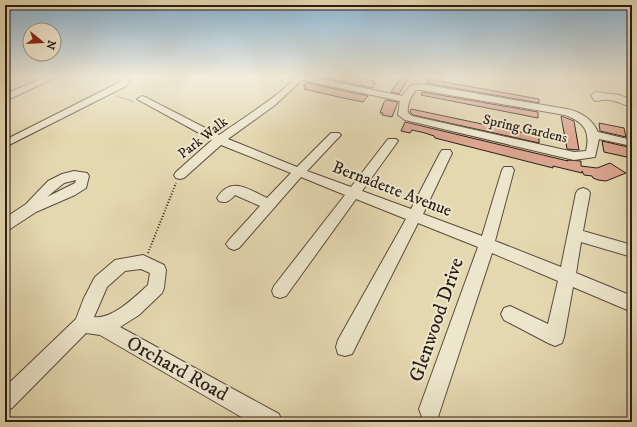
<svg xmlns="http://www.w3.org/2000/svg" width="637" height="427" font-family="'IM FELL DW Pica',serif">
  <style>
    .building { fill: #dba590; stroke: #291d15 }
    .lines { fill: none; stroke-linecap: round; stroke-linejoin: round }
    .minor-casing { stroke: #584c3c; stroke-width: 2 }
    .path-far1 { stroke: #291d15; stroke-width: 1.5; stroke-dasharray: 0.5 1.5; stroke-linecap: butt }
    .path { stroke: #291d15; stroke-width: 2; stroke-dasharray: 1 2; stroke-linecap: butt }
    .minor { fill: #ede6cc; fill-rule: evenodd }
    .labels { text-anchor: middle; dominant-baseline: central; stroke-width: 4; stroke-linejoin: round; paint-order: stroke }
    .far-street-label { font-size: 14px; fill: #291d15; stroke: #ede6cc }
    .street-label { font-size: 17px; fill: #291d15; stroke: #ede6cc }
    .near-street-label { font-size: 20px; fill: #291d15; stroke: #ede6cc }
  </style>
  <rect width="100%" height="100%" fill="#e4d8b1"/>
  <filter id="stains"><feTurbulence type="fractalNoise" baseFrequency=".005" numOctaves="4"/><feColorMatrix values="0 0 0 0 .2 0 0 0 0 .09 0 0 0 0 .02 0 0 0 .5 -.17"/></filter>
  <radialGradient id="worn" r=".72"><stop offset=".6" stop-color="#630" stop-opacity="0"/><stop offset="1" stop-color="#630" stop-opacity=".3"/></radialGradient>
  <path class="building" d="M318,77h34l22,4 -1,2h3l-3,5z
    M401,77h8l-10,17 -8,-2z
    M428,79l111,20v4l-113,-20z
    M307,83l61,13 -5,6 -20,-4 -39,-9 2,-2 -3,-1z
    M422,92l116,20v6l-117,-23z
    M386,100l12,2 -6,15 -10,-2 1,-2h-3l4,-11z
    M411,109l128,27v7l-126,-28 -3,-3z
    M561,116l13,5 5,29 -12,-1z
    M405,122l163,39 -1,-1 14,1v5l16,2 13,-5 16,10 -20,8 -8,-1 -5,-2 -1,-2 -8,-1 -2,-4v2l-29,-7v2l-118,-30 -1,-2 -9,-3 -13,-3 -2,3 -9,-2z
    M599,123l25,5 2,9 -26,-6z
    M602,141l26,6 3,11 -27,-6z"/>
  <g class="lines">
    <g class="minor-casing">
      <path id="minor" d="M46,77h11l-52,24v-7z
        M116,77h9l5,4 -4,5 -121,61v-7l115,-58z
        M294,77h17l91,19 8,-10 11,-2 146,25c14,3 25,10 31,23l34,8v6l-33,-7 -4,18 -21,3 -169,-40 -7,-5 2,-14 -98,-21 -27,25 -47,34 69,28 34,-34h8l2,2 -2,2 -32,34 44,16 37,-48h8l2,2 -36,50 49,18 29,-56 2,-3h8l2,3 -29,61 59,22 20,-66 2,-3h8l2,3 -19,71 66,26 15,-74 2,-3 5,-2 5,2 2,3 -7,38 49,14v12l-51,-15 -5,31 56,23v16l-59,-25 -9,50 -2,6 -7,3 -7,-3 -44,-23 -3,-6 3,-6 6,-2 38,18 10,-43 -66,-28 -54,164 -8,3 -8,-3 -3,-8 59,-162 -60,-24 -66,131 -7,2 -7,-2 -2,-7 2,-7 68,-121 -50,-20 -70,97 -6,2 -6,-2 -2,-5 2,-5 71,-91 -44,-18 -62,71 -5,2 -5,-2 -3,-4 3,-4 31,-34 -25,-11c-5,5 -8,9 -16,6l-2,-3c14,-23 32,-8 50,0l24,-25 -70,-28 -37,33 -4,1 -4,-1 -2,-3 2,-3 36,-32 -75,-41 5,-3 3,1 74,38c15,-11 70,-45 75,-58zM416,90h5l144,25c18,6 26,16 21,36l-12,1 -162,-36 -4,-3c-1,-8 2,-16 8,-23z
        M596,92l23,3 13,5v7c-14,-4 -20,-10 -35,-6l-3,-1 -3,-5z
        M74,171l13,2 2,3 -3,12 -11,7 -39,17 -26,17 -5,1v-12l21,-14 22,-23 14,-7zM76,180l-1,3 -28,14 17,-14z
        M143,255l21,10 2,5 -2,18 -2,5 -23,22 -19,12 159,87 3,8h-32l-150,-87 -14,-2 -74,75 -7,3v-24l71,-68 8,-21 11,-21 20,-17zM141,269l9,4 -2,12c-12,11 -36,35 -54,32l13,-30 18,-16z"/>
    </g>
    <path class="path-far1" d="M117,96l17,6"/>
    <path class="path" d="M148,253l28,-70"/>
    <use href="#minor" class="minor"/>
  </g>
  <linearGradient id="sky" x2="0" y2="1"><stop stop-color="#89b5d5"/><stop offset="0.56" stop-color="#f3eddc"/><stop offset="1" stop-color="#f3eddc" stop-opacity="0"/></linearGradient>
  <rect width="637" height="137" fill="url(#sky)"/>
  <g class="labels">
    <g class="far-street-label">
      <text transform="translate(525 129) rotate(13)">Spring Gardens</text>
      <text transform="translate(203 138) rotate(-38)">Park Walk</text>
    </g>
    <g class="street-label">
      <text transform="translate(392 189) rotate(21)">Bernadette Avenue</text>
    </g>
    <g class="near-street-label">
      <text transform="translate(437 320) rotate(-71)">Glenwood Drive</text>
      <text transform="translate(177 369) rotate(29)">Orchard Road</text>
    </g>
  </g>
  <rect width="637" height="427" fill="none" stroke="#e4d8b1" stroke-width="20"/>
  <rect x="6" y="6" width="625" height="415" fill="none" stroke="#291d15" stroke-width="2"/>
  <rect x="10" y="10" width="617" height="407" fill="none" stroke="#291d15"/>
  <g transform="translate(42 42) rotate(108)"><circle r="19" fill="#ede6cc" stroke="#9f9683"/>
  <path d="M0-3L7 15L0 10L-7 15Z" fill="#8f2418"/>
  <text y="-6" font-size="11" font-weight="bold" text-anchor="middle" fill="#291d15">N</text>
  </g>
  <rect width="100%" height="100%" filter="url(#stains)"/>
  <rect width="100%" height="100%" fill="url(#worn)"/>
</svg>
